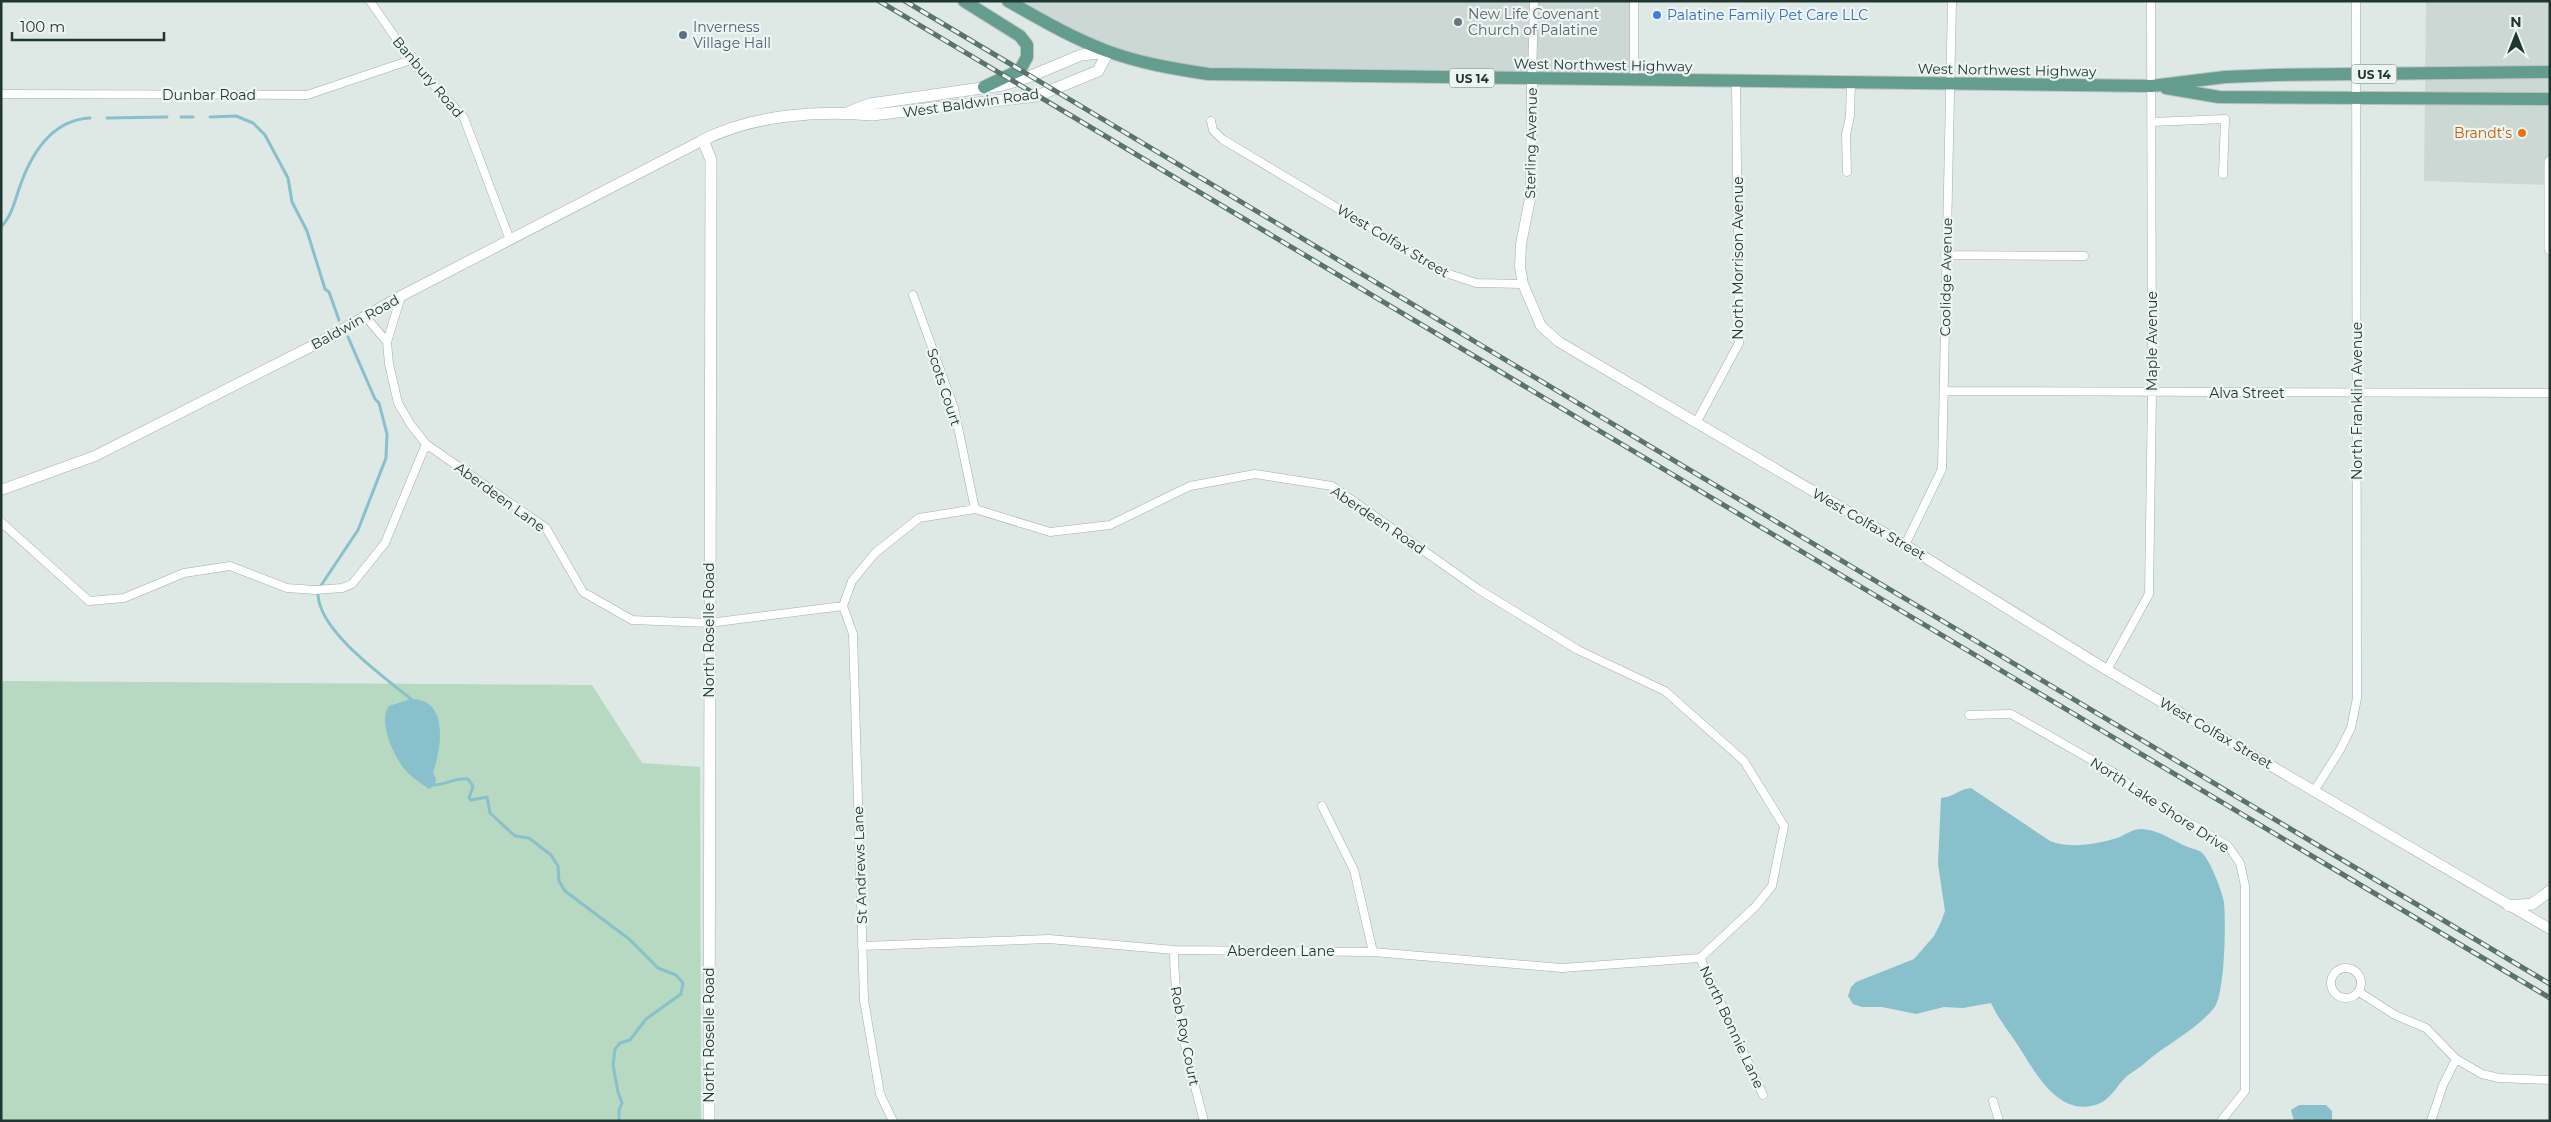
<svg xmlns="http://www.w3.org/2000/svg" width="2551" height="1122" font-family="Montserrat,sans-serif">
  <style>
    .built { fill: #ccd8d3 }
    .green { fill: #b7d9c1 }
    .water { fill: #88c0cb }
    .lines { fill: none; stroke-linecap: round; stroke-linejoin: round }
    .stream { stroke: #88c0cb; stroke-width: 3 }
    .minor-casing { stroke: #a1afab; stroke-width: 9 }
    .tertiary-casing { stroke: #a1afab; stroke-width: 11 }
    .secondary-casing { stroke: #9eb3ac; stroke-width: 12 }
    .primary-casing { stroke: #bcc3c1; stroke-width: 14 }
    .minor { stroke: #fff; stroke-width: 8 }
    .tertiary { stroke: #fff; stroke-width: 10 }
    .secondary { stroke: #fff; stroke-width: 11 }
    .primary { stroke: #649c8e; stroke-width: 12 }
    .rail-casing { stroke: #5a736c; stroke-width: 5 }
    .rail { stroke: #edf5f2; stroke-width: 3; stroke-dasharray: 9; stroke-linecap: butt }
    .shop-dot { fill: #3f7fe0; stroke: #edf5f2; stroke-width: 2 }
    .worship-dot { fill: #6b7280; stroke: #edf5f2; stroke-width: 2 }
    .service-dot { fill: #5c6f8a; stroke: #edf5f2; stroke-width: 2 }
    .food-dot { fill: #e8710a; stroke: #edf5f2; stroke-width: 2 }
    .labels { text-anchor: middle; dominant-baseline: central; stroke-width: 4.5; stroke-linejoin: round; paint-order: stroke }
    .shield { fill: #edf5f2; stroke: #5e706b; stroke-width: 1 }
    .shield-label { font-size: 12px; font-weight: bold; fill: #203731 }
    .worship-label { font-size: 14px; fill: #5b616d; stroke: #edf5f2; text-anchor: start }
    .shop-label { font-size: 14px; fill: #366cbe; stroke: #edf5f2; text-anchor: start }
    .service-label { font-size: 14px; fill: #4e5e75; stroke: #edf5f2; text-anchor: start }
    .street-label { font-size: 14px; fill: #203731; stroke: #edf5f2 }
    .food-label { font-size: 14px; fill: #c56008; stroke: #edf5f2; text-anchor: end }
  </style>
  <rect width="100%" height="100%" fill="#dee8e4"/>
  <path class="built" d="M1008,1h626v79l-426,-6 -100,-23z
    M2426,1h124v184l-126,-4z"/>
  <path class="green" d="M1,681l591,4 50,78 58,4 1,354h-700z"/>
  <path class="water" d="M411,699c39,0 30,50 22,74l3,5 -1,7 -6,4c-7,-5 -15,-10 -22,-17 -12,-12 -30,-51 -18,-66z
    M1971,788l79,53c21,8 46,3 67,-3 9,-3 14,-9 25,-9 16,1 27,9 41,16 6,3 13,4 18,7 8,5 22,41 23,51 2,18 1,92 -10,105 -19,23 -46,35 -68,54 -6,6 -15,10 -21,16 -10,10 -15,23 -30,27 -41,12 -64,-42 -82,-67 -9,-13 -15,-20 -22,-35l-28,5 -19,-1 -28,7 -34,-7h-20l-9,-3 -5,-8 3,-9 5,-5 58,-23 20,-23 7,-14 4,-11 -7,-47 3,-66c12,-1 19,-9 30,-10z
    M2299,1105h27l6,6v10h-38l-3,-11z"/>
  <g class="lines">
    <path class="stream" d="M181,117h12
      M210,117l26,-1 17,7 12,12 23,43 4,24 15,29 18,58 4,3 10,28
      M107,118l60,-1
      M1,227c11,-11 14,-27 19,-41 12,-34 32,-66 70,-68
      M320,587l38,-57 28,-72 1,-24 -8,-31 -4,-4 -27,-62
      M318,595c2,37 66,82 93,104
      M435,785c11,-1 23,-8 33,-6l5,7 -4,12 2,2 16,-3 3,16 25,23 14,2 22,17 7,11 1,15 6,10 64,48 29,29 18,7 7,8 -2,11 -35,25 -16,21 -10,3 -5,6 -2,16 5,27 4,11 -3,7v11"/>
    <g class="minor-casing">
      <path id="minor" d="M370,1l41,59 53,58 46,122
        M1532,79l2,-78
        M1634,80v-79
        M1,94l306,1 104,-35
        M1211,121l2,9 9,9 224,134 30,10 47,1
        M2152,122l73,-3 -2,55
        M1847,172l-1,-37 4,-19 1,-33
        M1945,255l139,1
        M913,295l41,113 21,101
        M401,296l-14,46 2,22 9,39 13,22 15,19 120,84 37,64 49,28 77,3 134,-17 9,-25 23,-28 44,-35 56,-9 75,23 60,-7 80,-39 65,-12 77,12 146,103 100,61 87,41 79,70 40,65 -12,60 -17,21 -55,51
        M365,316l22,26
        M1945,391l605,2
        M1696,423l43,-80 -3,-261
        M1,522l88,79 35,-3 60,-25 46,-7 57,22 28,2 27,-2 10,-4 33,-41 41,-99
        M1905,545l37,-76 10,-468
        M843,606l10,28 11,366 16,94 13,27
        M2107,670l42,-76 3,-201 -1,-392
        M1969,715l42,-1 107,61 16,15 94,56 12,17 5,23v205l-24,30
        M2314,791l26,-41 11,-22 6,-30 -1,-697
        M1322,806l32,64 19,82
        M862,946l187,-7 125,11 199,2 189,16 138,-10
        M1174,950c0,59 15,115 30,171
        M1700,958l63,137
        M2331 983a15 15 0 1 1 30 0a15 15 0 1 1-30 0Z
        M2359,992l36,23 31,13 30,31 26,15 17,4 51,2
        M1993,1101l6,20
        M2431,1121l12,-36 13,-26"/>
    </g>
    <g class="tertiary-casing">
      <path id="tertiary" d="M1532,79l-1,115 -10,50 -1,23 3,17 18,42 18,16 346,203 202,125 443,259
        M1,490l94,-34 223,-113 83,-47 302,-156"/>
    </g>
    <g class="secondary-casing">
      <path id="secondary" d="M849,112l21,-8 133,-19 28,-9 50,-21 27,-3
        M2550,162v87
        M2509,906l23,-2 18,-13
        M709,1121l2,-961 -8,-20c50,-25 114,-30 169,-25l165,-19 61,-25 10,-19"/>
    </g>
    <g class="primary-casing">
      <path id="primary" d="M964,1l56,35 7,9v12l-7,13 -36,17
        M1008,1c32,18 64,37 99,50 32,12 68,18 101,23l944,12 73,-9 49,-2 276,-3
        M2166,88l53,9 331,2"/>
    </g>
    <use href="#minor" class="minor"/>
    <use href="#tertiary" class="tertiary"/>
    <use href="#secondary" class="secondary"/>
    <use href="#primary" class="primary"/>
    <g class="rail-casing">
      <path id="rail" d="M879,1l1671,997
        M905,1l1645,983"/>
    </g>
    <use href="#rail" class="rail"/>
  </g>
  <circle class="shop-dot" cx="1657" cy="15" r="5"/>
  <circle class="worship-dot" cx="1458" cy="22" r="5"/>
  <circle class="service-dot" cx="683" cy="35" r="5"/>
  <circle class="food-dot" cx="2522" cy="133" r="5"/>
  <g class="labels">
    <g class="shield">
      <rect x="2351.5" y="64.5" width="45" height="19" rx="4"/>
      <rect x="1449.5" y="68.5" width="45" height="19" rx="4"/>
    </g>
    <g class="shield-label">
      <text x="2374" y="74">US 14</text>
      <text x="1472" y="78">US 14</text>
    </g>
    <g class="worship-label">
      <text x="1468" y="14">New Life Covenant<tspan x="1468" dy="16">Church of Palatine</tspan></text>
    </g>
    <g class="shop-label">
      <text x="1667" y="15">Palatine Family Pet Care LLC</text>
    </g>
    <g class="service-label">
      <text x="693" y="27">Inverness<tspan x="693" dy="16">Village Hall</tspan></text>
    </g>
    <g class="street-label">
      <text transform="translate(1603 65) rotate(1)">West Northwest Highway</text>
      <text transform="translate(2007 70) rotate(1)">West Northwest Highway</text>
      <text transform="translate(428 77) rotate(50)">Banbury Road</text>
      <text x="209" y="95">Dunbar Road</text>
      <text transform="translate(971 103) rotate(-8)">West Baldwin Road</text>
      <text transform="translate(1531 143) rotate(-89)">Sterling Avenue</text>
      <text transform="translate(1393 241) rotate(31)">West Colfax Street</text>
      <text transform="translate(1738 258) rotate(-90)">North Morrison Avenue</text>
      <text transform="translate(1946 277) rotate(-89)">Coolidge Avenue</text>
      <text transform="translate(355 322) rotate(-29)">Baldwin Road</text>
      <text transform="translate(2152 341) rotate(-90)">Maple Avenue</text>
      <text transform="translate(944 387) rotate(72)">Scots Court</text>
      <text x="2247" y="393">Alva Street</text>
      <text transform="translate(2357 401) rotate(-90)">North Franklin Avenue</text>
      <text transform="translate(500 497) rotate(36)">Aberdeen Lane</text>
      <text transform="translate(1378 520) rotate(34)">Aberdeen Road</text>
      <text transform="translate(1869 524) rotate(30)">West Colfax Street</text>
      <text transform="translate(709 630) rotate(-90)">North Roselle Road</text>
      <text transform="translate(2216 733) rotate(30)">West Colfax Street</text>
      <text transform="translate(2160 805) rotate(33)">North Lake Shore Drive</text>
      <text transform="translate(860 865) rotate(-92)">St Andrews Lane</text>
      <text x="1281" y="951">Aberdeen Lane</text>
      <text transform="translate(1732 1027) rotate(65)">North Bonnie Lane</text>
      <text transform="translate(709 1035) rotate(-90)">North Roselle Road</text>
      <text transform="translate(1185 1036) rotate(79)">Rob Roy Court</text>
    </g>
    <g class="food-label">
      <text x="2512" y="133">Brandt's</text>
    </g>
  </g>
  <rect width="2551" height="1122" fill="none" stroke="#203731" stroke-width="5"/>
  <g transform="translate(2516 35)" stroke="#edf5f2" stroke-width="4" paint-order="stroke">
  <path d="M0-4L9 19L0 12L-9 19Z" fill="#203731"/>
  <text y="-8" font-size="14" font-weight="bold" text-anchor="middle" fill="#203731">N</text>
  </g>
  <path d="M12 32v8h152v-8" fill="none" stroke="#203731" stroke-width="2.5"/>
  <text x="20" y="32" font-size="15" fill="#203731" stroke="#edf5f2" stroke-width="4" paint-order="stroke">100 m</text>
</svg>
